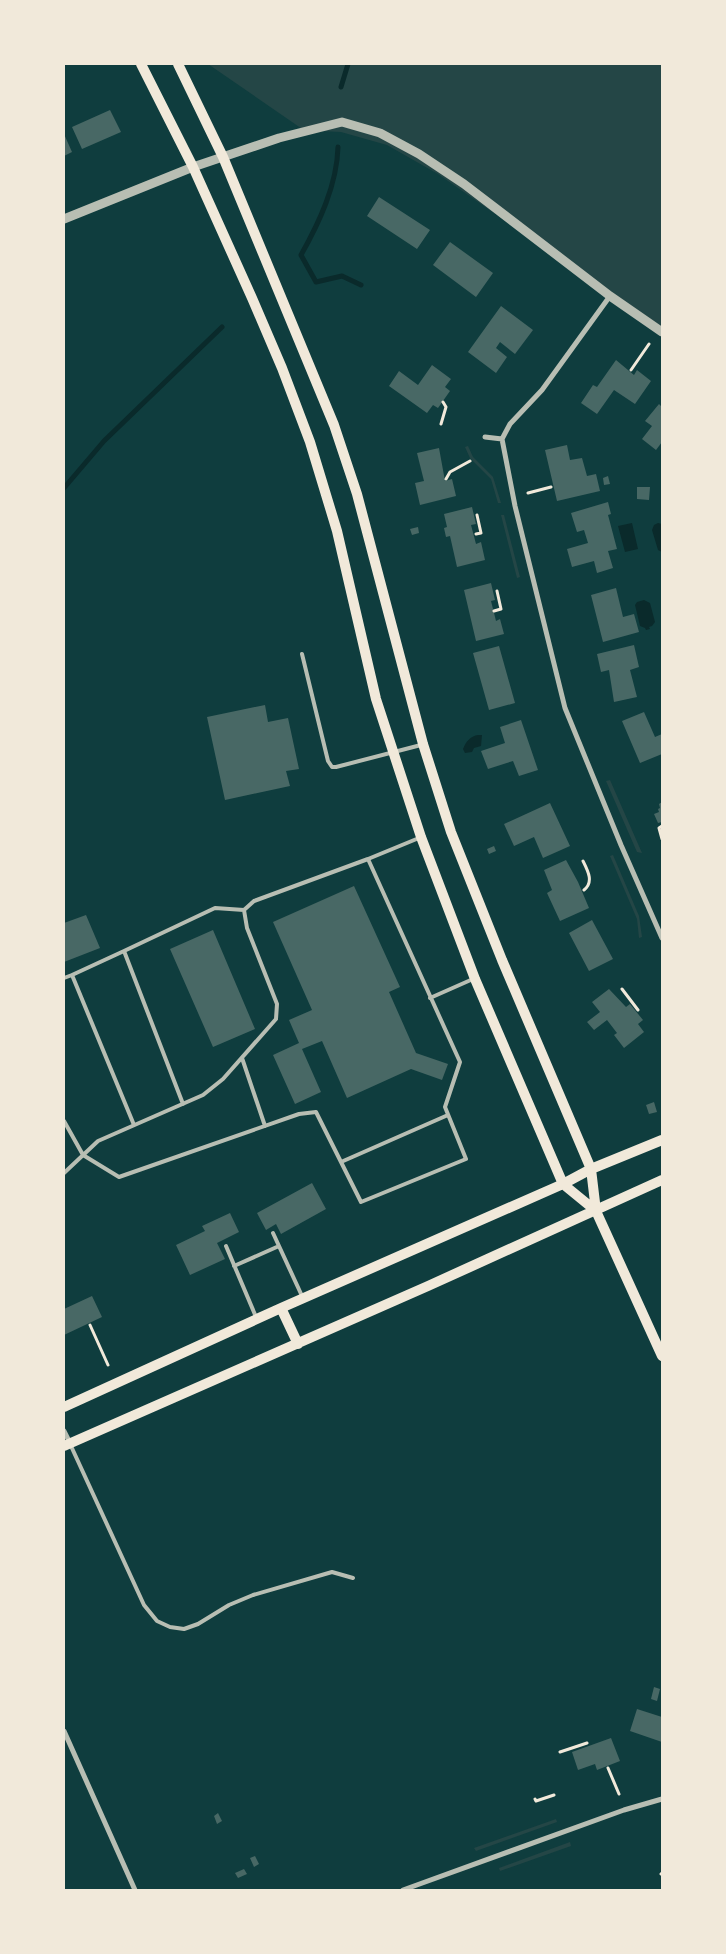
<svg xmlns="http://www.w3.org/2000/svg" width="726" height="1954" font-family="'PT Sans',sans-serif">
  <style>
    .green { fill: #244646 }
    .water { fill: #0a2a2b }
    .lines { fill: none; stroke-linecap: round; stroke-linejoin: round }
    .stream { stroke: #0a2a2b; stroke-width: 5 }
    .building { fill: #486865 }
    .path { stroke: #f1e9da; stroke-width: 3 }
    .service { stroke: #b8beb3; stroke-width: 4 }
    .minor { stroke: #b8beb3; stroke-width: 5 }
    .tertiary { stroke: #b8beb3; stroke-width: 9 }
    .secondary { stroke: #f1e9da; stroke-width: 10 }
  </style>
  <rect width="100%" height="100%" fill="#0f3d3e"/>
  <path class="green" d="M208,64h454v266l-224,-156 -51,-29 -46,-13 -20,-1 -13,2z
    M468,446l5,11 20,20 8,26h-3l-7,-24 -21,-21 -5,-11z
    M501,515h3l16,62 -3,1z
    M610,780l32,73 -5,-1 -31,-71z
    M613,855l26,61 3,21 -3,1 -2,-19 -27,-63z
    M556,1819l1,3 -81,29 -2,-3z
    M570,1842l1,4 -71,25 -1,-3z"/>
  <path class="water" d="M632,523l6,26 -13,3 -7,-26z
    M658,523l4,1v28l-4,-2 -6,-20 2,-5z
    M644,600l6,3 5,19 -3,4 -3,1 1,2 -4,1 -1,-2 -5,-2 -5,-21 2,-3z
    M478,735h4l-1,11 -7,2 -2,4 -7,1 -2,-4c3,-8 8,-13 15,-14z"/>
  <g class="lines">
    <path class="stream" d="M341,87l7,-23
      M338,147c-1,38 -19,76 -37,108l15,27 26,-6 19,9
      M64,488l40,-47 118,-114"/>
  </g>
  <path class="building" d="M110,110l11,22 -39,17 -10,-22z
    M64,134l8,18 -8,4z
    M379,197l51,33 -13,19 -50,-33z
    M450,242l43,31 -17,24 -43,-32z
    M501,306l32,24 -18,24 -15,-12 -4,6 11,9 -11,16 -28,-21z
    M616,360l18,15 3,-5 14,11 -16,23 -21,-14 -17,24 -16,-11 12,-18 4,2z
    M432,365l19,14 -6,8 5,4 -12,17 -5,-3 -6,8 -38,-27 10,-15 19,14z
    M659,404l3,3v35l-6,8 -14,-11 10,-13 -7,-5z
    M567,445l3,15 12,-2 5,18 9,-2 4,17 -43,10 -12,-51z
    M439,448l6,33 7,-2 4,17 -36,9 -5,-22 9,-2 -7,-28z
    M608,476l2,8 -6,1 -1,-7z
    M637,487h13l-1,13 -12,-1z
    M608,502l3,12 -3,1 9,34 -9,2 5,17 -16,5 -3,-12 -22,6 -5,-18 21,-6 -4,-13 -7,2 -6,-19z
    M472,507l4,17 -5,1 5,19 5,-2 4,18 -28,7 -7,-31 -4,1 -2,-9 3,-1 -3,-13z
    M418,527l1,6 -7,2 -2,-6z
    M491,583l4,17 -4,1 5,20 4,-2 4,15 -28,7 -12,-51z
    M616,588l7,29 11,-3 5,18 -36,10 -12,-47z
    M634,645l5,22 -9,3 7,27 -23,5 -5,-32 -8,2 -4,-18z
    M499,646l16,57 -26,7 -16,-57z
    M265,705l3,17 20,-4 11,51 -13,2 4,15 -65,14 -18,-83z
    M644,712l11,25 7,-3v20l-22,9 -18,-42z
    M521,720l17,50 -19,6 -6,-15 -25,8 -7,-18 24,-8 -5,-16z
    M662,802v20l-4,1 -4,-9 5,-2 -1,-3 2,-1 -1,-4z
    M550,803l20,43 -27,12 -9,-21 -20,9 -10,-22z
    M494,846l2,5 -7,3 -2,-5z
    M566,860l12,22 11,26 -29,13 -13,-28 5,-3 -8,-20z
    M354,886l46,101 -11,5 27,61 32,11 -6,16 -31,-11 -64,29 -25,-57 -20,8 19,43 -26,12 -22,-49 26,-12 -10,-23 23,-10 -39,-88z
    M86,915l14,33 -36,14v-39z
    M592,920l21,39 -24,12 -20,-38z
    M213,930l42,99 -42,18 -43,-98z
    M609,989l17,18 4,-3 13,16 -5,4 6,8 -20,16 -10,-13 3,-2 -10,-13 -13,10 -7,-8 13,-10 -8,-10z
    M654,1102l3,10 -8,2 -3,-9z
    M312,1183l14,26 -45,25 -5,-10 -10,6 -9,-17z
    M230,1213l9,19 -22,11 8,16 -35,16 -14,-30 29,-14 -3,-5z
    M92,1296l10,21 -38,18v-26z
    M654,1687l6,2 -3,12 -6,-2z
    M637,1709l25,8v25l-32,-11z
    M611,1738l9,23 -23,9 -2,-6 -17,6 -6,-18z
    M218,1813l4,8 -5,3 -3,-8z
    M255,1856l4,8 -5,3 -4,-9z
    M244,1869l3,5 -9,4 -3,-5z"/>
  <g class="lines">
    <path class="path" d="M631,370l18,-26
      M441,424l5,-17 -3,-5
      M446,479l4,-7 20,-11
      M528,493l23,-6
      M476,534l5,-1 -4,-18
      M494,611l7,-2 -4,-18
      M662,826l-3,2 3,11
      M583,861c5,10 11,21 1,29
      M622,989l16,21
      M90,1325l18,40
      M560,1752l27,-9
      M608,1768l11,26
      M535,1799l1,2 18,-6
      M661,1874l1,-1"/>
    <path class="service" d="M302,654l26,107 4,6h4l85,-22
      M124,951l-52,24 62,150
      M64,978l8,-3
      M430,998l43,-19
      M242,1058l23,68
      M183,1104l-59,-153 91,-43 29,2
      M64,1121l19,34 36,22 180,-63 17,-2 45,90 105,-43 -21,-52 15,-45 -92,-203
      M341,1162l107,-47
      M64,1173l34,-32 105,-46 20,-16 53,-60 1,-15 -30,-76 -3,-18 10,-9 114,-42 51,-21
      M273,1233l29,63
      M226,1246l30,71
      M234,1266l45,-20
      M71,1446l73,159 13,16 13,6 14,2 14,-5 31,-19 24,-10 79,-23 21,6"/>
    <path class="minor" d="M610,296l-68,94 -32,34 -8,15 13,67 50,202 56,137 41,93
      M485,437l17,2
      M64,1431l6,12
      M64,1731l71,159
      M403,1890l221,-80 38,-11"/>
    <path class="tertiary" d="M64,219l129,-52 86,-29 63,-16 38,11 39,21 45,30 146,112 52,36"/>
    <path class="secondary" d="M141,64l52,103 59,131 30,70 28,74 27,89 39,168 45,138 54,142 88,205 33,27
      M178,64l45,93 111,268 23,69 66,250 28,88 51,128 89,209 5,42 66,145
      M281,1308l17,36
      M64,1407l217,-99 282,-124 28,-15 71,-29
      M64,1446l364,-160 234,-106"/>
  </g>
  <rect width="726" height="1954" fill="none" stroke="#f1e9da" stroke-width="130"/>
</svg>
